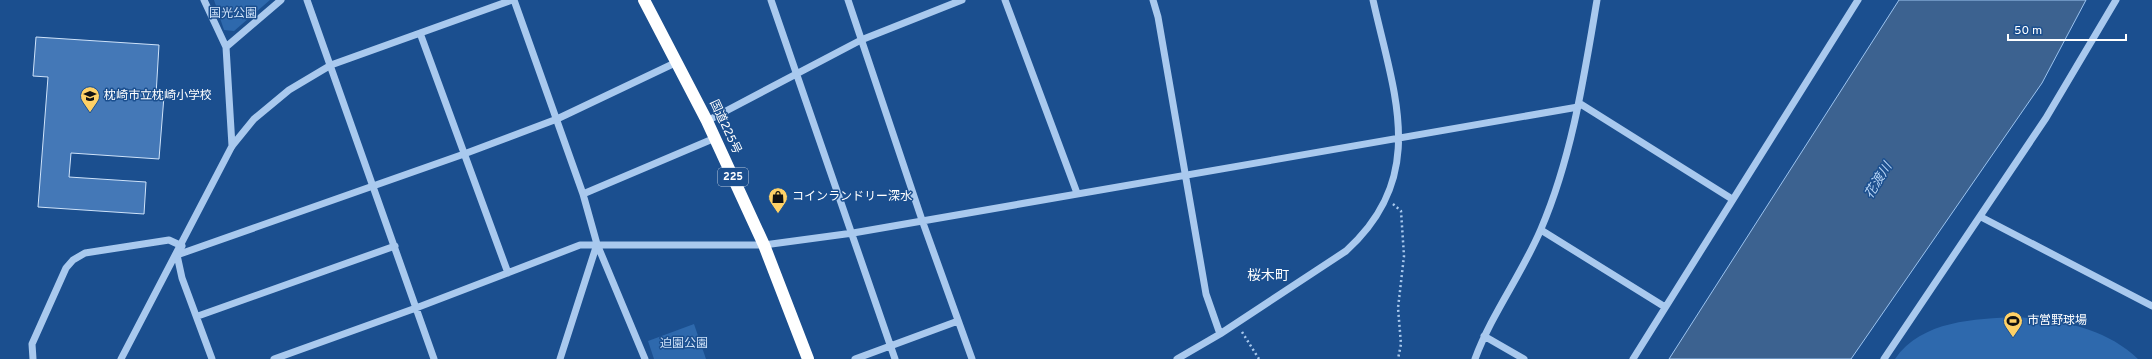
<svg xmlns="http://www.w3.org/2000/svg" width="2152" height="359" font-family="Overpass,'Noto Sans JP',sans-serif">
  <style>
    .green { fill: #2e69ad }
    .water { fill: #3c6290; stroke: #9cc4f0 }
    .building { fill: #4478b7; stroke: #cfe3fa }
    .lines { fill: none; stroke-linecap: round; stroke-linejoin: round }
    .path { stroke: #a9c9ee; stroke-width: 2.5; stroke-dasharray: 2 3; stroke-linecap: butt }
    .minor { stroke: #a9c9ee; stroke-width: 7 }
    .highway { stroke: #fff; stroke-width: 12 }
    .labels { text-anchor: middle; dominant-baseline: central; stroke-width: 3; stroke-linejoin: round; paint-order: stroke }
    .shield { fill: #1b4f8f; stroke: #bbcadd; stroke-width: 1 }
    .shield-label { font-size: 11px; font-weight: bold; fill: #fff }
    .park-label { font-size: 12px; fill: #cfe3fa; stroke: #1b4f8f }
    .poi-label { font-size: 12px; fill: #fff; stroke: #1b4f8f; text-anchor: start }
    .street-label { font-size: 12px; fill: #fff; stroke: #1b4f8f }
    .water-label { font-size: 13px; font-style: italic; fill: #b5d3f5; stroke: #1b4f8f }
    .quarter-label { font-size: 14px; fill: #fff; stroke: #1b4f8f }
  </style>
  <rect width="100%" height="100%" fill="#1b4f8f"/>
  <path class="green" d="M214,0h56l-36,31 -10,-1z
    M2017,317c43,3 89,11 121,42h-243c27,-39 80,-40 122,-42z
    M694,324l12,35h-52l-6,-18z"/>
  <path class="water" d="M1899,0h187l-44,83 -191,276h-182z"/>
  <path class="building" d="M36,37l123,8 -3,50 8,1 -5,63 -88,-6 -2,24 77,5 -2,32 -106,-7 10,-130 -15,-1z"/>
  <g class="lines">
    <path class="path" d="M1393,204l8,7 3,45 -6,52 3,36 -3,15
      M1242,332l17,27"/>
    <path class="minor" d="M204,0l22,47 6,99
      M307,0l127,359
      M514,0l69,194 14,50 48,115
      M771,0l124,359
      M848,0l74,220 50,139
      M1005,0l72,193
      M1153,0l5,17 48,277 14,40
      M420,33l88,240
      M226,47l55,-47
      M1579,103l153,96
      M707,121l154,-81 101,-40
      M583,194l132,-56
      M1981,217l171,89
      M1541,230l124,77
      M198,316l197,-70
      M1484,336l40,23
      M33,359l-1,-15 34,-76 7,-8 12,-7 84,-13 13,6
      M121,359l111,-213 22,-27 35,-29 42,-25 181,-65
      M212,359l-30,-81 -5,-23 287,-101 93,-35 120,-57
      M274,359l142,-51 164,-63h184l89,-12 725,-126
      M560,359l37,-115
      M855,359l103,-38
      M1177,359l43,-25 126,-83c83,-75 48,-157 27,-251
      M1475,359c17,-46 47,-85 66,-130 31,-72 43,-152 56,-229
      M1633,359l225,-359
      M1884,359l162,-241 70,-118"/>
    <path class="highway" d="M644,0l63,121 57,124 44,114"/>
  </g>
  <defs>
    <g id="school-pin" transform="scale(1)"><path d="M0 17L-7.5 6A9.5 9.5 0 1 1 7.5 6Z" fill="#ffd166" stroke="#1b4f8f"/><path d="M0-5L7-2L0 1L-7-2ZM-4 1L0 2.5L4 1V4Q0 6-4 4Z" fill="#111"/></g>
    <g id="shop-pin" transform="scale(1)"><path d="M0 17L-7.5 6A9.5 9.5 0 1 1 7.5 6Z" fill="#ffd166" stroke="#1b4f8f"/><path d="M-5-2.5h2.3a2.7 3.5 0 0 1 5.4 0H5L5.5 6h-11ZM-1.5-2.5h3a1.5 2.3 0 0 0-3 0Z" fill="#111"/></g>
    <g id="stadium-pin" transform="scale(1)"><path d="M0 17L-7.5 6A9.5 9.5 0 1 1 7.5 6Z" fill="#ffd166" stroke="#1b4f8f"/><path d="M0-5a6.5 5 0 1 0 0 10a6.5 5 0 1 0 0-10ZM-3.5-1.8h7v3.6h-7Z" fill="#111"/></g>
  </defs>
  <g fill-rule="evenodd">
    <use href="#school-pin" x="90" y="96"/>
    <use href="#shop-pin" x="778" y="197"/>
    <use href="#stadium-pin" x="2013" y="321"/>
  </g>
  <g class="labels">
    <rect class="shield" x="718" y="168" width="30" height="18" rx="3"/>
    <g class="shield-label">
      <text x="733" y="177">225</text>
    </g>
    <g class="park-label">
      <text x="233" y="14">国光公園</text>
      <text x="684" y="344">迫園公園</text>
    </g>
    <g class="poi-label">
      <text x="104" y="96">枕崎市立枕崎小学校</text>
      <text x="792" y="197">コインランドリー深水</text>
      <text x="2027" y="321">市営野球場</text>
    </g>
    <g class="street-label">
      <text transform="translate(725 127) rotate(65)">国道225号</text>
    </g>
    <g class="water-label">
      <text transform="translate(1879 181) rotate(-58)">花渡川</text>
    </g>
    <g class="quarter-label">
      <text x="1268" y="276">桜木町</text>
    </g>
  </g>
  <path d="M2008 34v6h118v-6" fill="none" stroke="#ffffff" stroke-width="2"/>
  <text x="2014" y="34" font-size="12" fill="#ffffff" stroke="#1b4f8f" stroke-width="3" paint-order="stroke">50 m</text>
</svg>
